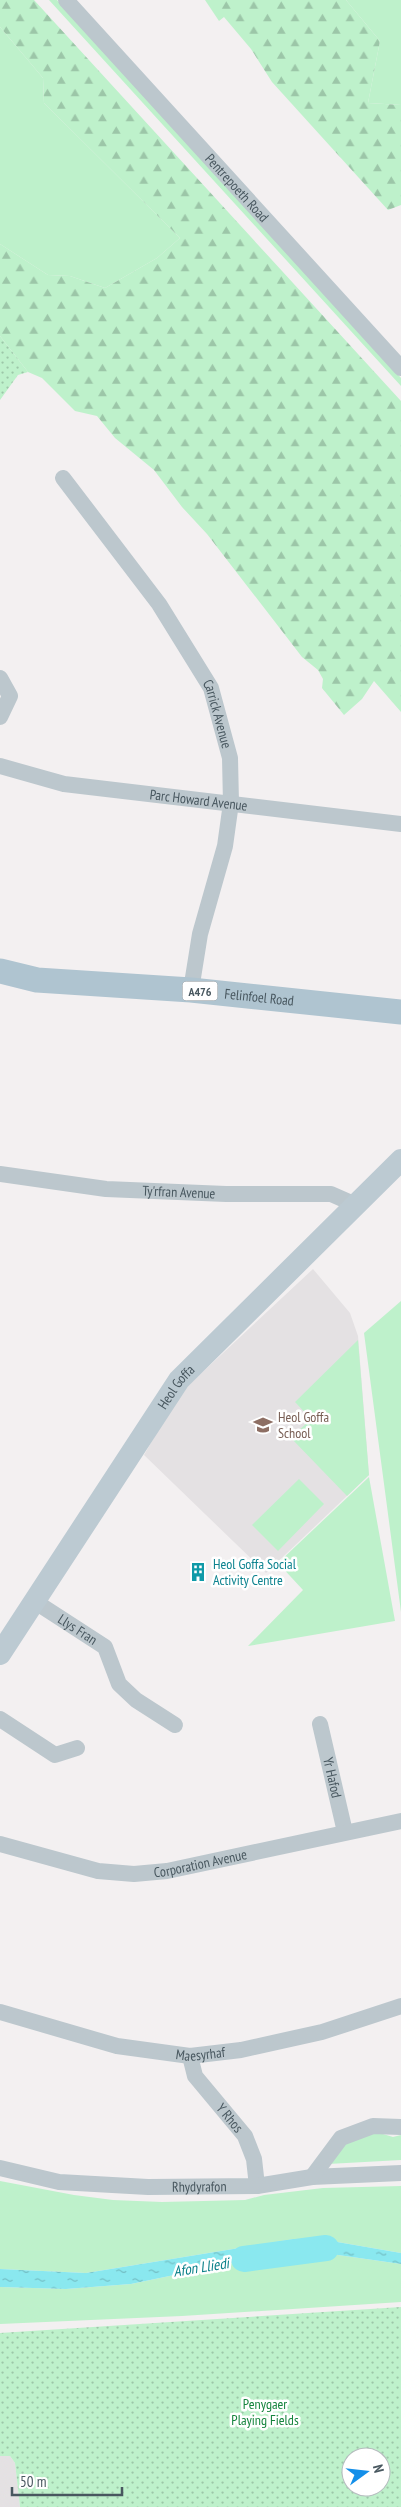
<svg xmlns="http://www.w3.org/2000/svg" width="401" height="2507" font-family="'PT Sans Narrow',sans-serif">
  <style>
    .education { fill: #e4e1e3 }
    .grass { fill: #bef1cb }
    .forest { fill: url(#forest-firs) }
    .park { fill: url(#park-dots); fill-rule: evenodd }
    .water { fill: url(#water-ripples) }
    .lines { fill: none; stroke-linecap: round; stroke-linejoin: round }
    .river { stroke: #8ae8ef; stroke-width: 26 }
    .street { stroke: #bcc7cd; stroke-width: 16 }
    .secondary { stroke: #bccad2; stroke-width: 22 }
    .primary { stroke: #afc4d0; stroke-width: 25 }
    .labels { text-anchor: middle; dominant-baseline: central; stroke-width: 5; stroke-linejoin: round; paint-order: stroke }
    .shield { fill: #fff; stroke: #7f898f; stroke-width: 1 }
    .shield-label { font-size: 12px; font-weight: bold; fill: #48575f }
    .street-label { font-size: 14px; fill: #48575f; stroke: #fff }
    .education-label { font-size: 14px; fill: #785e54; stroke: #fff; text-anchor: start }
    .culture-label { font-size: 14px; fill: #0d838f; stroke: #fff; text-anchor: start }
    .park-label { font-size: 14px; fill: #15843d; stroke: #fff }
    .water-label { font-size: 15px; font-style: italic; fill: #0a8089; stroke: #fff }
  </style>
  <defs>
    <pattern id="forest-firs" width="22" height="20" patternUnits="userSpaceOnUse" patternTransform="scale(1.25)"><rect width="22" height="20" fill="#bef1cb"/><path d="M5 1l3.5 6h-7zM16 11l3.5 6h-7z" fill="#9cc6a8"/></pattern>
    <pattern id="park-dots" width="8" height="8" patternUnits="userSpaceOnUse" patternTransform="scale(1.25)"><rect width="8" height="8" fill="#bef1cb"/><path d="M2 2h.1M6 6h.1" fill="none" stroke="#9cc6a8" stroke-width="1.8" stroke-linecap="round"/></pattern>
    <pattern id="water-ripples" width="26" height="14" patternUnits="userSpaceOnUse" patternTransform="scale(1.25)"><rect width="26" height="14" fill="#8ae8ef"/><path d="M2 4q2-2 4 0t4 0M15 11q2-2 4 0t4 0" fill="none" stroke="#73bfc5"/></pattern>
  </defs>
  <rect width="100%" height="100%" fill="#f3f0f1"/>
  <path class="education" d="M313,1269l37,44 8,23 11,139 -103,98 -122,-118 35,-61z
    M0,2456h10l5,7 5,44h-20z"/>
  <path class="grass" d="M49,0h8l301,330 43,48v8z
    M346,0h55v105l-33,-2 12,-62z
    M0,27l43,51 1,25 136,135 -23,20 -52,30 -35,-12 -22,-1 -48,-31z
    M401,1301v311l-37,-279z
    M358,1340l11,135 -22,21 -56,-58 20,-19 -16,-17z
    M369,1477l26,144 -147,25 55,-56 -25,-27z
    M299,1479l25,25 -46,47 -26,-26z
    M373,2131l20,6 8,-2v25l-73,4 8,-16z
    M0,2181l74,14 39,5 49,2 83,-2 19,-5 59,-7 78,-2v67l-81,-14h-26l-208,34 -86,-4z
    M285,2252l39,1 77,11v38l-219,14 -182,8v-37l66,2 65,-5z"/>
  <path class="forest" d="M0,0h34l367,401v311l-27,-31 -12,18 -18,16 -22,-27 1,-9 -5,-9 -16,-13 -95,-123 -25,-27 -28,-37 -39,-32 -18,-22 -22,-5 -33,-33 -14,-6 -28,-36v-92l48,31 22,1 35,12 52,-30 23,-20 -136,-135 -1,-25 -43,-51z
    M205,0h141l34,41 -12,62 33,2v100l-13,5 -116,-128 -21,-33 -27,-32 -5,4z"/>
  <path class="park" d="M0,336l28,36 -10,3 -18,25z
    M401,2307v200h-381l-5,-44 -5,-7h-10v-123zM351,2457h30v30h-30z"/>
  <path class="water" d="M294,2239h26l81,14v11l-77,-11 -39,-1 -154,32 -65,5 -66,-2v-18l86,4z"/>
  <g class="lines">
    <path class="river" d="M244,2259l82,-11"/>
    <g class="street">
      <path id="s1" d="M66,0l335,368"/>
      <path id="s2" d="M63,478l96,126 52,84 19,70 1,45 -6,43 -25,88 -9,56"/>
      <path d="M0,678l10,18 -10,21"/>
      <path id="s3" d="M0,766l64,18 337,40"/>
      <path id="s4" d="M0,1174l106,15 120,5h105l25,11"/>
      <path id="s5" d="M34,1601l71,46 14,37 17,16 39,25"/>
      <path d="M0,1719l55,36 22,-7"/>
      <path id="s6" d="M320,1724l25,108"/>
      <path id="s7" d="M0,1844l98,27 36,3 33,-3 234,-50"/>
      <path id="s8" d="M0,2012l117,34 73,10 51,-6 81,-18 79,-26"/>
      <path id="s9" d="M190,2056l5,20 50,60 9,23 3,27"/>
      <path id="s10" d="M0,2168l59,14 89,5 109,-1 55,-9 89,-4"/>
      <path d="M312,2177l29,-39 32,-12 28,1"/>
    </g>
    <path class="secondary" id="s11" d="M0,1654l179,-274 222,-220"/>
    <path class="primary" id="s12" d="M0,971l37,9 154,10 210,22"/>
  </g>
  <defs>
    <g id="school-bare" transform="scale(1.5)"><path d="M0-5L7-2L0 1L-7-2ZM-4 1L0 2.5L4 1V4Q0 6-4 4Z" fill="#8d6e63" stroke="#fff" stroke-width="2.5" paint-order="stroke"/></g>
    <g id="building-bare" transform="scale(1.5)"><path d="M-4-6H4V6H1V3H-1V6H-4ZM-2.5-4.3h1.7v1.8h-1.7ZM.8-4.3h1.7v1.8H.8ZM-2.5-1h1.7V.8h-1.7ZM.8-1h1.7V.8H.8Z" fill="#0f9aa8" stroke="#fff" stroke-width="2.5" paint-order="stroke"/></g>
  </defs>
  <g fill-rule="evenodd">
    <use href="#school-bare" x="263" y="1425"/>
    <use href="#building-bare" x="198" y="1572"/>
  </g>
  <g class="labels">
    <rect class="shield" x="182.5" y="981.5" width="35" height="19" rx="4"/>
    <g class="shield-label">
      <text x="200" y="991">A476</text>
    </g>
    <g class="street-label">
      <text stroke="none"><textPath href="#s1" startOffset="254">Pentrepoeth Road</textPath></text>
      <text stroke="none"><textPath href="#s2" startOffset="284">Carrick Avenue</textPath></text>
      <text stroke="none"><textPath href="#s3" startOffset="202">Parc Howard Avenue</textPath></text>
      <text stroke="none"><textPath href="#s12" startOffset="261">Felinfoel Road</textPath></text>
      <text stroke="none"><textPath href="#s4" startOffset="180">Ty'rfran Avenue</textPath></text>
      <text stroke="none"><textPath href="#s11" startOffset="320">Heol Goffa</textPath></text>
      <text stroke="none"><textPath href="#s5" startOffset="52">Llys Fran</textPath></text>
      <text stroke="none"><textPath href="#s6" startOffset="55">Yr Hafod</textPath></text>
      <text stroke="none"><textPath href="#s7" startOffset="205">Corporation Avenue</textPath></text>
      <text stroke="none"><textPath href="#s8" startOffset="206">Maesyrhaf</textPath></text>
      <text stroke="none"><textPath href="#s9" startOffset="75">Y Rhos</textPath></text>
      <text stroke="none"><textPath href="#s10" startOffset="201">Rhydyrafon</textPath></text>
    </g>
    <g class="education-label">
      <text x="278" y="1417">Heol Goffa<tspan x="278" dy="16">School</tspan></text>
    </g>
    <g class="culture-label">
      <text x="213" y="1564">Heol Goffa Social<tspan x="213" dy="16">Activity Centre</tspan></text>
    </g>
    <g class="park-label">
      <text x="265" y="2404">Penygaer<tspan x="265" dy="16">Playing Fields</tspan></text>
    </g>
    <g class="water-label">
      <text transform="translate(201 2267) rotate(-9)">Afon Lliedi</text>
    </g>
  </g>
  <g transform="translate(366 2472) rotate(75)"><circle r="24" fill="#ffffff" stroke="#b6bcbf"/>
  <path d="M0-4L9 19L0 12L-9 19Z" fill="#148fe9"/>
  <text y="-8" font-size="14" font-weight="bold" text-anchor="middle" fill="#48575f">N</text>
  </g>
  <path d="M12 2487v8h110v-8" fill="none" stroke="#48575f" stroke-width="2.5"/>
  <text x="20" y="2487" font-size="15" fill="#48575f" stroke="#ffffff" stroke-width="4" paint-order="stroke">50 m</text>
</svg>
